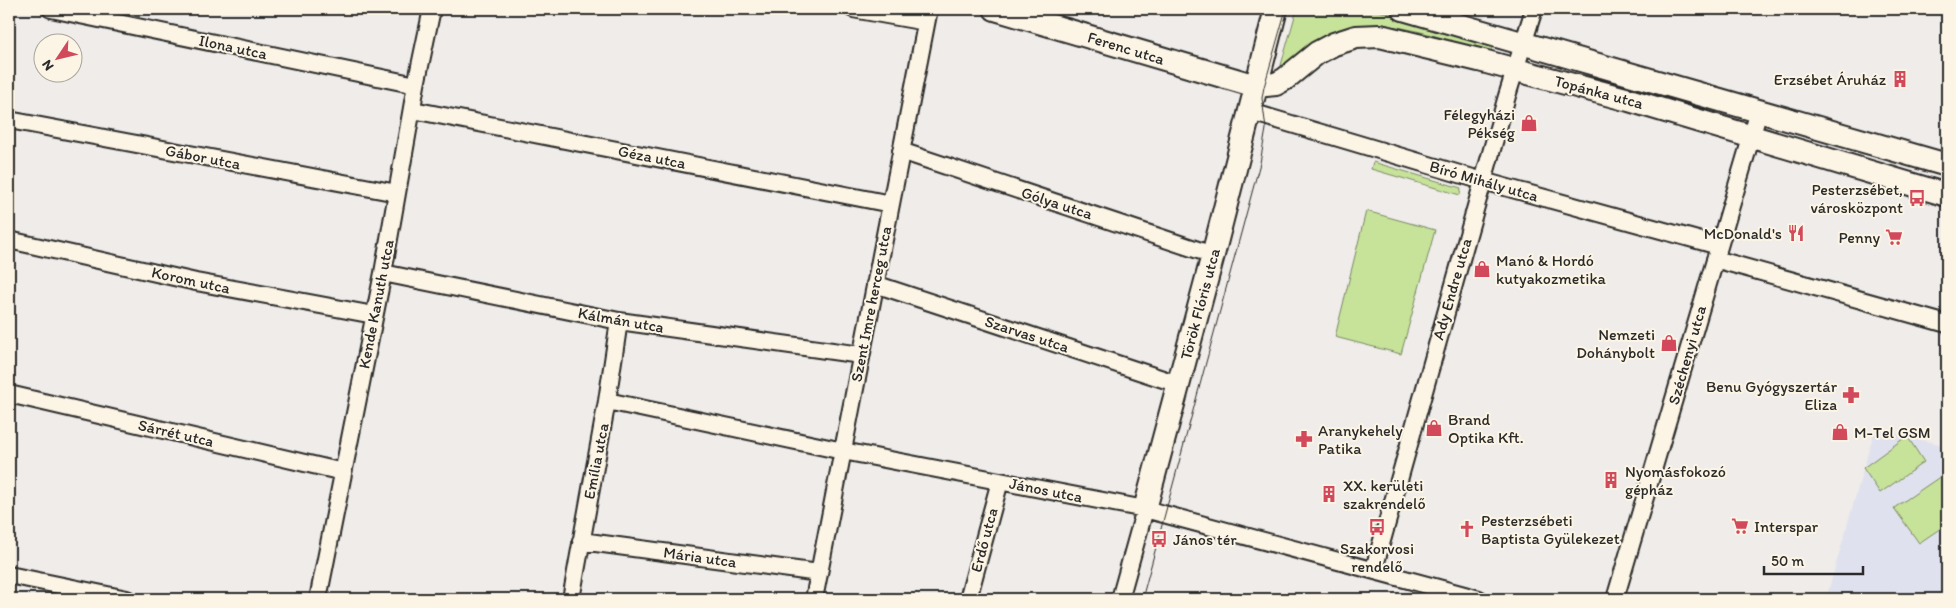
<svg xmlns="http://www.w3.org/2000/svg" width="1956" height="608" font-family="Itim,sans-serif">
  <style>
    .built { fill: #e0e1ee }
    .green { fill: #c7e39a; stroke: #798762 }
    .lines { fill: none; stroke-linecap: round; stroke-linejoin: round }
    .street-casing { stroke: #2b2b2b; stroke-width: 20 }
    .secondary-casing { stroke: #2b2b2b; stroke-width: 26 }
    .street { stroke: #fcf5e5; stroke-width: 16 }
    .secondary { stroke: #fcf5e5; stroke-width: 22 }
    .tram { stroke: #2b2b2b; stroke-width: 1 }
    .labels { text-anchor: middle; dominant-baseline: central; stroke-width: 4; stroke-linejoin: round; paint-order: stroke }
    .street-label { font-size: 16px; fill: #2b2b2b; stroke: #fcf5e5 }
    .poi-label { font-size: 16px; fill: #2b2b2b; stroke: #fcf5e5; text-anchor: start }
  </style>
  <rect width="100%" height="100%" fill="#efece9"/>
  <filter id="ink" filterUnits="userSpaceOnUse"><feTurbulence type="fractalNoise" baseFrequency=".02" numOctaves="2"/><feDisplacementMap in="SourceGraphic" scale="10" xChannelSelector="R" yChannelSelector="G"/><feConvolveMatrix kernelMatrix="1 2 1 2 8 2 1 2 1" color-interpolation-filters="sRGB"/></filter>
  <g filter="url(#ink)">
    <path class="built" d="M1875,429l72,17v153h-121z"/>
    <path class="green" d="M1297,9h75l122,34 -4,10c-45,-13 -107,-40 -153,-22 -15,6 -39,27 -54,37l-2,-3z
      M1373,162l88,26 -1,7 -89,-26z
      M1366,211l69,19 -34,124 -66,-17z
      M1907,436l17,26 -44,31 -17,-25z
      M1947,472v52l-28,19 -25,-35z"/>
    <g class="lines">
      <g class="street-casing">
        <path id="street" d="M51,9l365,76
          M853,9l73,13
          M413,110l478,94
          M1251,112l232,69 236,65
          M9,120l388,73
          M901,151l312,104
          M9,240l187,42 178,33
          M1715,259l232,65
          M383,273l236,48 242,34
          M875,284l303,100
          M9,394l334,78
          M607,401l236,50 302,58 334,90
          M581,541l238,32
          M1374,569l133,-473 27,-87
          M9,575l118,24
          M318,599l65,-326 33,-188 16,-76
          M571,599l36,-198 12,-80
          M814,599l115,-590
          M968,599l32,-118
          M1120,599l25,-90
          M1615,599l144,-488"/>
      </g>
      <g class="secondary-casing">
        <path id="secondary" d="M995,9l261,77 20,-2 9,-5 32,-26 17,-9 22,-7 24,-1 99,24 150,40 318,95
          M1403,9l544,156
          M1145,509l68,-254 63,-246"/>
      </g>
      <use href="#street" class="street"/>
      <use href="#secondary" class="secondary"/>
      <path class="tram" d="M1142,599l118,-436 6,-34 -4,-31 2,-11 22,-78"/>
    </g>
  </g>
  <defs>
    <g id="building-bare" transform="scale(1.35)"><path d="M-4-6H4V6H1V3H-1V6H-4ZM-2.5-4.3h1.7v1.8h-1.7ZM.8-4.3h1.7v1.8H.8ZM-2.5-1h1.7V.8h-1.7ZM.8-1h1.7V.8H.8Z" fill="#d1495b" stroke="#fcf5e5" stroke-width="2.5" paint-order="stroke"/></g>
    <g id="shop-bare" transform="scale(1.35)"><path d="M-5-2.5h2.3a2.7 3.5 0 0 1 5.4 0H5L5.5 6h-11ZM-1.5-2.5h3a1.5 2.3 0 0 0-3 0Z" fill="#d1495b" stroke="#fcf5e5" stroke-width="2.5" paint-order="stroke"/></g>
    <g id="bus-bare" transform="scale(1.35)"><path d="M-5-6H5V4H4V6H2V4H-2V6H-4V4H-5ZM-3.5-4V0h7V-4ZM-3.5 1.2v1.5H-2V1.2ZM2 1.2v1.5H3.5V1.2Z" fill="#d1495b" stroke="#fcf5e5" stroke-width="2.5" paint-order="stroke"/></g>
    <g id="restaurant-bare" transform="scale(1.35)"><path d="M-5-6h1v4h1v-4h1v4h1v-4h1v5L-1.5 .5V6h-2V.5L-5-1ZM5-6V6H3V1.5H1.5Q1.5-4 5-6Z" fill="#d1495b" stroke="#fcf5e5" stroke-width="2.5" paint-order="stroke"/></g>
    <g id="supermarket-bare" transform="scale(1.35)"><path d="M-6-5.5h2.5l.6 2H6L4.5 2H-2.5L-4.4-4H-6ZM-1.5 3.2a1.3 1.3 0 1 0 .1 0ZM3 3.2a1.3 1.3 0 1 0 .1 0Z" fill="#d1495b" stroke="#fcf5e5" stroke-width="2.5" paint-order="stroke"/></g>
    <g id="pharmacy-bare" transform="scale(1.35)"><path d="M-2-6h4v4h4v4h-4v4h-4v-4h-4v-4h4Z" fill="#d1495b" stroke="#fcf5e5" stroke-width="2.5" paint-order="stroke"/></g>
    <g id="church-bare" transform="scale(1.35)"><path d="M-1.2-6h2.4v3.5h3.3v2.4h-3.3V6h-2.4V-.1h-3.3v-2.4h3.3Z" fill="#d1495b" stroke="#fcf5e5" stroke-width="2.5" paint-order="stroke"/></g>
  </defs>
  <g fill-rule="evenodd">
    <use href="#building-bare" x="1900" y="79"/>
    <use href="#shop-bare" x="1529" y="123"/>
    <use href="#bus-bare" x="1917" y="198"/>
    <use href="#restaurant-bare" x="1796" y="233"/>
    <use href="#supermarket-bare" x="1894" y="237"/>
    <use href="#shop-bare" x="1482" y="269"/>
    <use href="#shop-bare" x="1669" y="343"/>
    <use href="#pharmacy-bare" x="1851" y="395"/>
    <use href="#shop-bare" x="1434" y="428"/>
    <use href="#shop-bare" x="1840" y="432"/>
    <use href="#pharmacy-bare" x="1304" y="439"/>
    <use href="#building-bare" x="1611" y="480"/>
    <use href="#building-bare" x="1329" y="494"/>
    <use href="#supermarket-bare" x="1740" y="526"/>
    <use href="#bus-bare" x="1377" y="527"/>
    <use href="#church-bare" x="1467" y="529"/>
    <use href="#bus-bare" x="1159" y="539"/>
  </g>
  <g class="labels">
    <g class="street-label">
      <text transform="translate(233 47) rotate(12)">Ilona utca</text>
      <text transform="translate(1126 48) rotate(17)">Ferenc utca</text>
      <text transform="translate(1599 92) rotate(15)">Topánka utca</text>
      <text transform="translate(203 157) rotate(11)">Gábor utca</text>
      <text transform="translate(652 157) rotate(11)">Géza utca</text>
      <text transform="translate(1484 181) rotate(16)">Bíró Mihály utca</text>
      <text transform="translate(1057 203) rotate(18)">Gólya utca</text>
      <text transform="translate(191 280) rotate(12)">Korom utca</text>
      <text transform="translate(1452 289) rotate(-74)">Ady Endre utca</text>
      <text transform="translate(376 304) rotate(-79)">Kende Kanuth utca</text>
      <text transform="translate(871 304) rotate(-79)">Szent Imre herceg utca</text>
      <text transform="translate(1200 304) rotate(-75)">Török Flóris utca</text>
      <text transform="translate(621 320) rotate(10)">Kálmán utca</text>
      <text transform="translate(1027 334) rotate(18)">Szarvas utca</text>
      <text transform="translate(1687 355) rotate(-74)">Széchenyi utca</text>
      <text transform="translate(176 433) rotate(13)">Sárrét utca</text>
      <text transform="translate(596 461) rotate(-79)">Emília utca</text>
      <text transform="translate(1046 490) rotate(11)">János utca</text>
      <text transform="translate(984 540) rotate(-75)">Erdő utca</text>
      <text transform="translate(700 557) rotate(8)">Mária utca</text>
    </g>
    <g class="poi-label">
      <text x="1886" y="79" text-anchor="end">Erzsébet Áruház</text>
      <text x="1515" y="114" text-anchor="end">Félegyházi<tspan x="1515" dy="18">Pékség</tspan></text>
      <text x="1903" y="189" text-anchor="end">Pesterzsébet,<tspan x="1903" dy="18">városközpont</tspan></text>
      <text x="1782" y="233" text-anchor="end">McDonald's</text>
      <text x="1880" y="237" text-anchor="end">Penny</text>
      <text x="1496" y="260">Manó &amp; Hordó<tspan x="1496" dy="18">kutyakozmetika</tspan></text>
      <text x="1655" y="334" text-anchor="end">Nemzeti<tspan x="1655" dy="18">Dohánybolt</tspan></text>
      <text x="1837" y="386" text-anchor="end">Benu Gyógyszertár<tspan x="1837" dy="18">Eliza</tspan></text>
      <text x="1448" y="419">Brand<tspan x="1448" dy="18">Optika Kft.</tspan></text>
      <text x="1318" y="430">Aranykehely<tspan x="1318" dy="18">Patika</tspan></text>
      <text x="1854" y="432">M-Tel GSM</text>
      <text x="1625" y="471">Nyomásfokozó<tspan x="1625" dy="18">gépház</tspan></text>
      <text x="1343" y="485">XX. kerületi<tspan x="1343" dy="18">szakrendelő</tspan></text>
      <text x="1481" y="520">Pesterzsébeti<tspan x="1481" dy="18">Baptista Gyülekezet</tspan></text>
      <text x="1754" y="526">Interspar</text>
      <text x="1173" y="539">János tér</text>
      <text x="1377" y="548" text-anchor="middle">Szakorvosi<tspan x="1377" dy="18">rendelő</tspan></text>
    </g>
  </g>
  <rect width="1956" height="608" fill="none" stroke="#fcf5e5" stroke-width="30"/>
  <rect x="15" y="15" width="1926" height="578" fill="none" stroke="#2b2b2b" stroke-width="2" filter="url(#ink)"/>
  <g transform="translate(58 58) rotate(235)"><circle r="24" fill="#fcf5e5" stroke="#a8a49b"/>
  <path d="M0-4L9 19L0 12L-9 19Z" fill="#d1495b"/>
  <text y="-8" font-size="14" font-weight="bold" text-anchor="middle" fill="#2b2b2b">N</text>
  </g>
  <path d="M1764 566v8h99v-8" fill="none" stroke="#2b2b2b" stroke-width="2.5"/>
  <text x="1771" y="566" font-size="15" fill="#2b2b2b" stroke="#fcf5e5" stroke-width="4" paint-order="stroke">50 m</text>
</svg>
